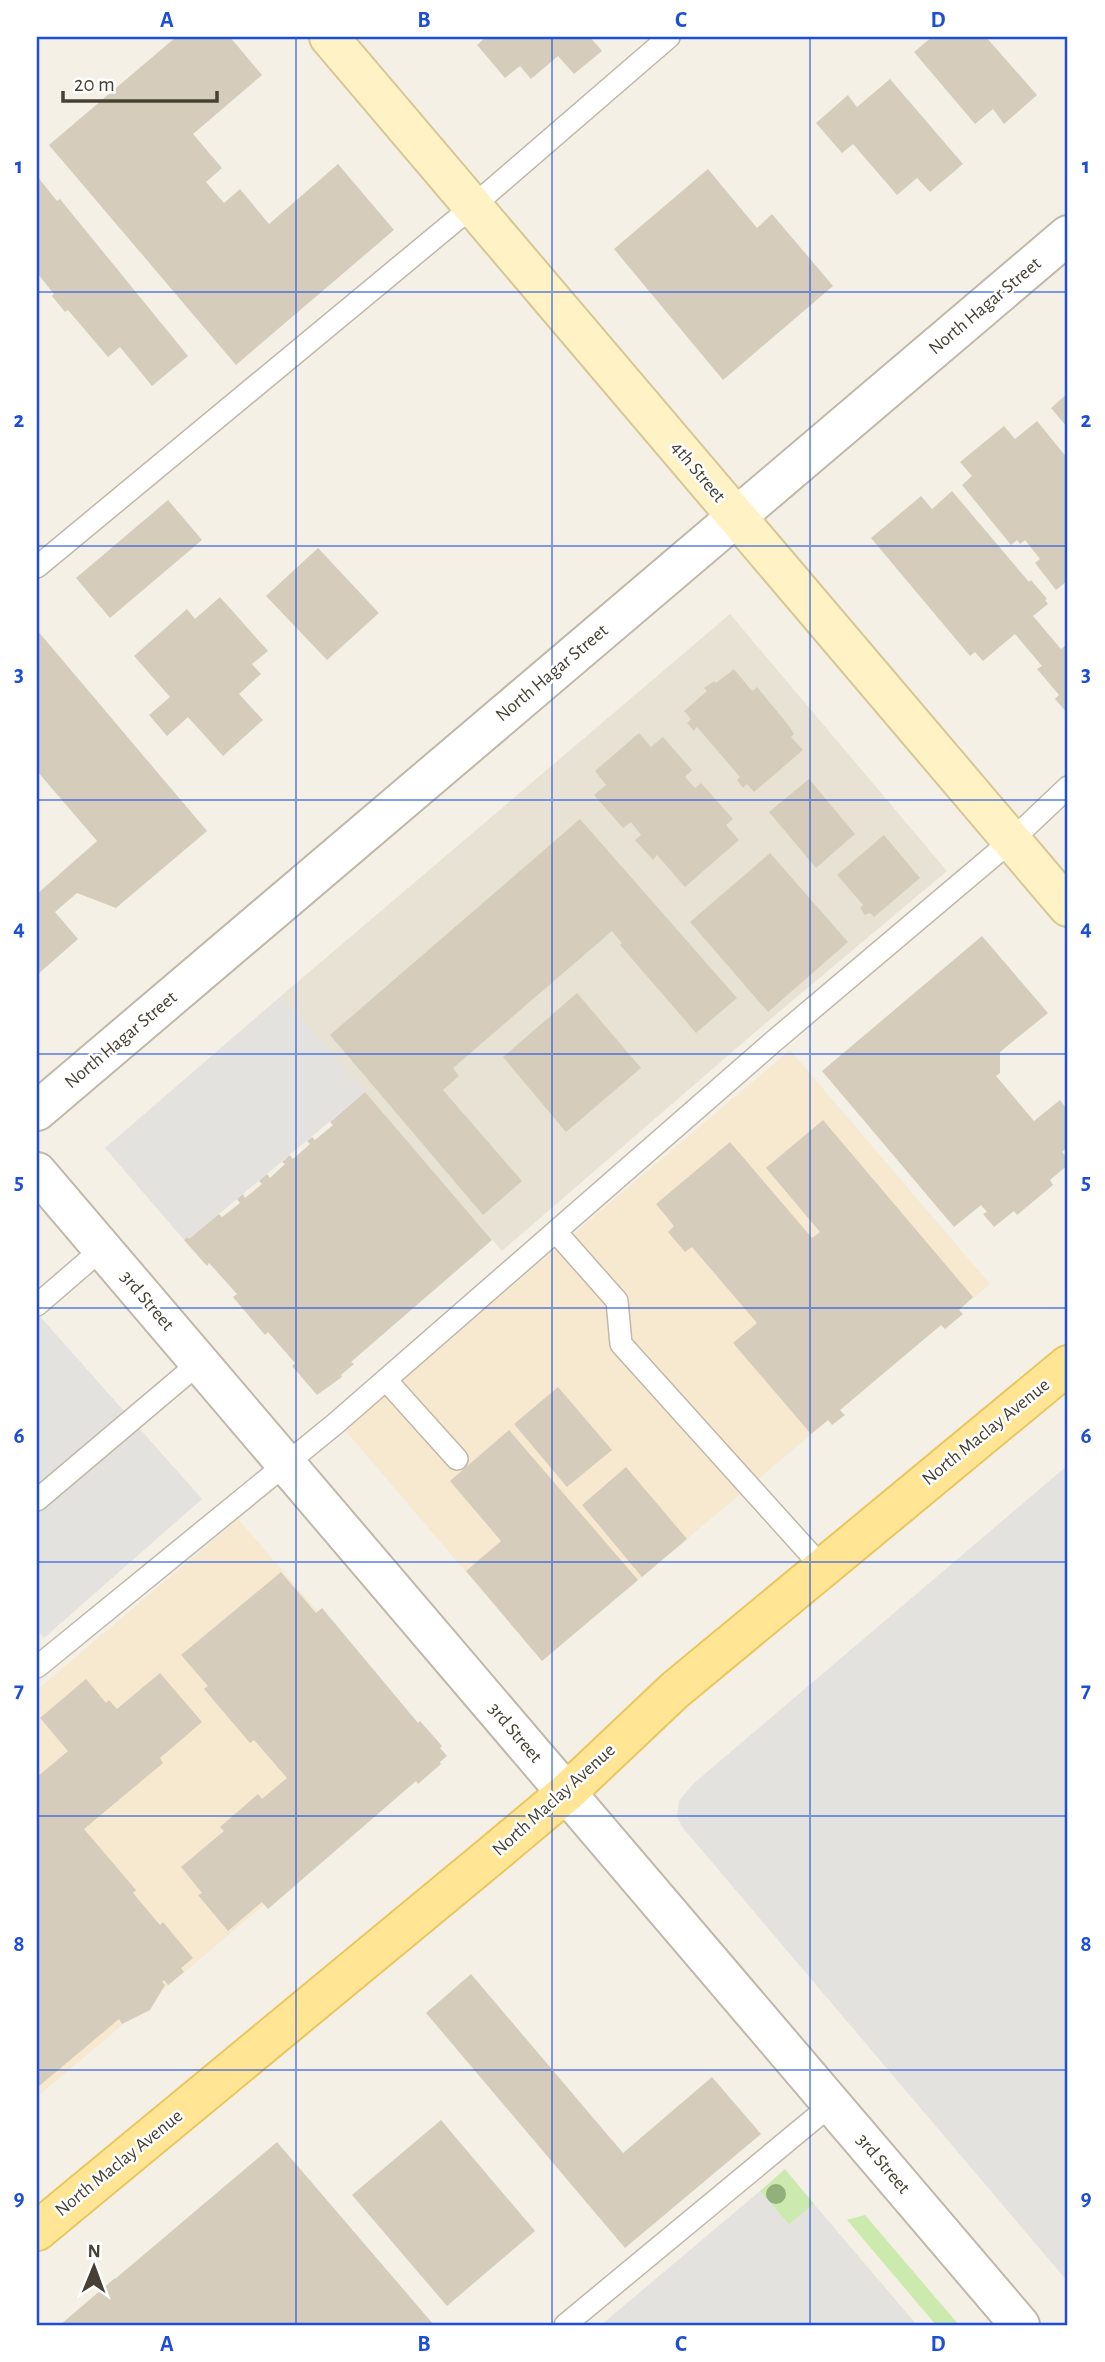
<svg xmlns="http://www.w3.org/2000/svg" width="1105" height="2362" font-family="'Alegreya Sans',sans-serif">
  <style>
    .residential { fill: #e8e2d4 }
    .commercial { fill: #f7e8d0 }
    .green { fill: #cceaad }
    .parking { fill: #e4e2de }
    .building { fill: #d6ccbb }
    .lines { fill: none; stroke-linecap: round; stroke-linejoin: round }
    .lane-casing { stroke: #c0b8a8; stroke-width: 24 }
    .street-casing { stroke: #c0b8a8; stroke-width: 42 }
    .secondary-casing { stroke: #d6c794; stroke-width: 42 }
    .primary-casing { stroke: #e9c65f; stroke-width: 42 }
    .lane { stroke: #fff; stroke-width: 21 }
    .street { stroke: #fff; stroke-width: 38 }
    .secondary { stroke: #fff3c5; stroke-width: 38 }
    .primary { stroke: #ffe594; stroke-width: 38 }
    .tree { fill: #92b07c }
    .grid { fill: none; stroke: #1d4ed8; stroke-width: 2; stroke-opacity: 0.55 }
    .labels { text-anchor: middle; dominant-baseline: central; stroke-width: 5; stroke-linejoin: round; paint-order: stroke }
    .street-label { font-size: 19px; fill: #474135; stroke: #fff }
    .neatline { fill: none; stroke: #1d4ed8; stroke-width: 2.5 }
    .grid-label { font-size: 23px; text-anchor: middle; font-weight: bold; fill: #1d4ed8 }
  </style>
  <rect width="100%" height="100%" fill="#f4f0e6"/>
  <path class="residential" d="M730,614l217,257 -180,151 -265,229 -221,-255z"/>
  <path class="commercial" d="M790,1050l200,234 -448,377 -198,-232z
    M238,1519l203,236 -404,342v-407z"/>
  <path class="green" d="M785,2169l29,35 -25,21 -29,-34z
    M865,2215l94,110h-23l-89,-105z"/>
  <path class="parking" d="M281,996l84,96 -176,147 -2,-2 -3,3 -79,-92z
    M37,1313l165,186 -158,139 -7,-8z
    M1068,1465v817l-385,-454 -6,-11 2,-16 14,-17z
    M760,2191l29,33 25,-20 103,121h-316z"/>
  <path class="building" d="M176,37h54l32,38 -69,59 29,34 -16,14 18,21 16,-14 29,35 69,-60 56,66 -158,135 -187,-220z
    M486,37h104l12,14 -28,23 -16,-18 -27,23 -11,-13 -15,12 -28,-33z
    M932,37h54l51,58 -33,29 -11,-15 -18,15 -61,-72z
    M890,79l73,85 -33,28 -13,-14 -20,17 -44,-51 -11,9 -26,-30 32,-28 9,12z
    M708,169l49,59 15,-14 61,72 -110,94 -109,-131z
    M37,176l20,25 3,-2 128,157 -36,30 -32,-39 -12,10 -40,-47 -3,2 -13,-16 2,-2 -17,-21z
    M1068,393v35l-17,-20z
    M1037,421l31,38v125l-2,-2 -10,8 -21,-27 5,-4 -15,-19 -5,4 -3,-4 -6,5 -49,-60 10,-9 -12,-14 44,-36 11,13z
    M952,491l77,91 2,-2 16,19 -2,1 3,4 -15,12 28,33 7,-6v71l-13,-15 4,-4 -22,-26 5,-3 -27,-32 -32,27 -8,-9 -5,4 -99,-118 50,-42 11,13z
    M168,500l34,40 -92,78 -34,-40z
    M318,548l61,65 -52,47 -61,-64z
    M220,597l48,54 -16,13 9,10 -22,20 24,26 -40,36 -35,-39 -21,19 -18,-21 21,-18 -36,-41 53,-47 8,10z
    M37,630l170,201 -91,77 -39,-15 -22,19 23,27 -41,36v-81l60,-53 -60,-70z
    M734,669l18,22 5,-4 32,39 5,8 -3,3 12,13 -49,42 -7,-8 -4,4 -6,-8 3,-3 -43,-50 -3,4 -7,-8 4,-4 -7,-8 23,-20 -3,-3 10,-7 2,2z
    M639,733l12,14 12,-10 29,33 -7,7 10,11 6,-5 32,36 -7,6 13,15 -54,47 -28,-32 -4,5 -18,-20 6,-5 -10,-13 -8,6 -29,-33 12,-10 -11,-14z
    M809,779l46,55 -39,34 -47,-56z
    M580,819l157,179 -41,35 -76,-88 2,-2 -10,-12 -159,137 6,8 -16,14 79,91 -39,34 -153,-180z
    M884,835l36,43 -46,39 -4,-4 -5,2 -5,-7 3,-3 -26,-30z
    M770,853l78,89 -80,70 -78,-90z
    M982,936l66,77 -48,39v21l-4,3 38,45 26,-21 6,8 2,-1v39l-6,6 6,7v6l-18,15 3,5 -36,30 -3,-4 -20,16 -11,-13 4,-2 -6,-7 -27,22 -132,-156z
    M577,993l64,75 -75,64 -63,-75z
    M365,1092l127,148 -141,122 3,2 -13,11 1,2 -25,18 -25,-29 3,-3 -27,-31 -3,3 -32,-38 4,-3 -28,-31 -2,3 -23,-26 3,-3 2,2 30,-25 3,3 18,-14 -3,-4 6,-5 2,4 17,-14 -3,-3 8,-7 3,4 15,-14 -3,-2 8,-7 3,4 17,-15 -3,-3 5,-4 3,3 18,-15 -3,-3z
    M823,1120l150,177 -14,13 4,4 -18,15 -4,-4 -101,85 5,5 -13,10 -4,-5 -17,14 -78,-91 24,-20 -65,-76 -7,5 -17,-20 6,-6 -18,-22 74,-62 82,96 8,-6 -54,-64z
    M558,1387l54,63 -45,37 -53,-63z
    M509,1430l129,150 -96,81 -76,-90 35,-30 -51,-60z
    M626,1467l61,72 -45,38 -60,-72z
    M281,1572l35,41 6,-5 96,115 2,-2 22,25 -2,2 7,8 -7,6 1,2 -23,20 -2,-3 -148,128 -6,-7 -34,29 -30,-36 4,-2 -21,-26 43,-36 -4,-4 38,-33 4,5 25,-21 -33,-38 -4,3 -46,-54 4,-3 -27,-31z
    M160,1673l42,49 -42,36 3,5 -79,66 52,61 -3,3 27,32 3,-3 30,36 -12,10 3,4 -16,13 -4,-5 -2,2 3,3 -15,25 -28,14 -3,-5 -81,68 -1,-310 31,-26 -28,-33 46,-39 20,24 3,-3 8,9z
    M471,1974l152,179 89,-76 49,57 -136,114 -199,-235z
    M441,2120l94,111 -88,75 -95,-111z
    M277,2142l157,183h-374l55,-47v1z"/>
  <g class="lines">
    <g class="lane-casing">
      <path id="lane" d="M37,567l436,-361 196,-169
        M556,1232l61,69 4,43 201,223
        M37,1305l65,-56
        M386,1380l71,79
        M37,1500l162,-137
        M37,1667l298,-243 439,-383 238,-201 56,-53
        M565,2325l267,-221"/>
    </g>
    <g class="street-casing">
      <path id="street" d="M37,1111l1031,-876
        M37,1172l983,1153"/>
    </g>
    <g class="secondary-casing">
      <path id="secondary" d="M329,37l739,870"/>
    </g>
    <g class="primary-casing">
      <path id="primary" d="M37,2231l455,-376 74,-62 109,-103 393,-325"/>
    </g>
    <use href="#lane" class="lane"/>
    <use href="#street" class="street"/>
    <use href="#secondary" class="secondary"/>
    <use href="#primary" class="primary"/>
  </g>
  <circle class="tree" cx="776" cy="2194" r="10"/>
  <path class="grid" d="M296,37v2288M552,37v2288M810,37v2288M37,292h1031M37,546h1031M37,800h1031M37,1054h1031M37,1308h1031M37,1562h1031M37,1816h1031M37,2070h1031"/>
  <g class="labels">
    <g class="street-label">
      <text transform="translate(985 306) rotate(-40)">North Hagar Street</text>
      <text transform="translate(698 472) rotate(50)">4th Street</text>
      <text transform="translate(552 673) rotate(-40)">North Hagar Street</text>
      <text transform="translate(121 1040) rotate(-40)">North Hagar Street</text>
      <text transform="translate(147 1301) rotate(50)">3rd Street</text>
      <text transform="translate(986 1432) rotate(-39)">North Maclay Avenue</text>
      <text transform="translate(515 1733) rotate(50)">3rd Street</text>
      <text transform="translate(554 1800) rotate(-42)">North Maclay Avenue</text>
      <text transform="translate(119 2163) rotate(-39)">North Maclay Avenue</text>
      <text transform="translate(883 2164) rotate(50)">3rd Street</text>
    </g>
  </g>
  <rect width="1105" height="2362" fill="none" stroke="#ffffff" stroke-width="77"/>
  <g transform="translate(94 2267) rotate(1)" stroke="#ffffff" stroke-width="5" paint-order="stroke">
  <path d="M0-5L12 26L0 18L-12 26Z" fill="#474135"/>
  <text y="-10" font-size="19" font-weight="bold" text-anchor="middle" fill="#474135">N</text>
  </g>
  <path d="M63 91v10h154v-10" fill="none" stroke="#474135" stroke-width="3.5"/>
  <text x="74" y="91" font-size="21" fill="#474135" stroke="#ffffff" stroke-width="5" paint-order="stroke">20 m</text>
  <rect x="38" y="38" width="1028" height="2286" class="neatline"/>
  <g class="grid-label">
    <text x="167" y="27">A</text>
    <text x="424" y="27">B</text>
    <text x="681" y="27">C</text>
    <text x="938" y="27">D</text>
    <text x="19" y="173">1</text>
    <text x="1086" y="173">1</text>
    <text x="19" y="427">2</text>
    <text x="1086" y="427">2</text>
    <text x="19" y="681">3</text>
    <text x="1086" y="681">3</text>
    <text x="19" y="935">4</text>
    <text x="1086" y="935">4</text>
    <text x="19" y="1189">5</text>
    <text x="1086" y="1189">5</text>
    <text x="19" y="1443">6</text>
    <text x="1086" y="1443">6</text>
    <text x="19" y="1697">7</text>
    <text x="1086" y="1697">7</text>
    <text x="19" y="1951">8</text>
    <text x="1086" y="1951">8</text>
    <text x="19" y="2205">9</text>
    <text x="1086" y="2205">9</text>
    <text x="167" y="2351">A</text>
    <text x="424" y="2351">B</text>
    <text x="681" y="2351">C</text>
    <text x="938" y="2351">D</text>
  </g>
</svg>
